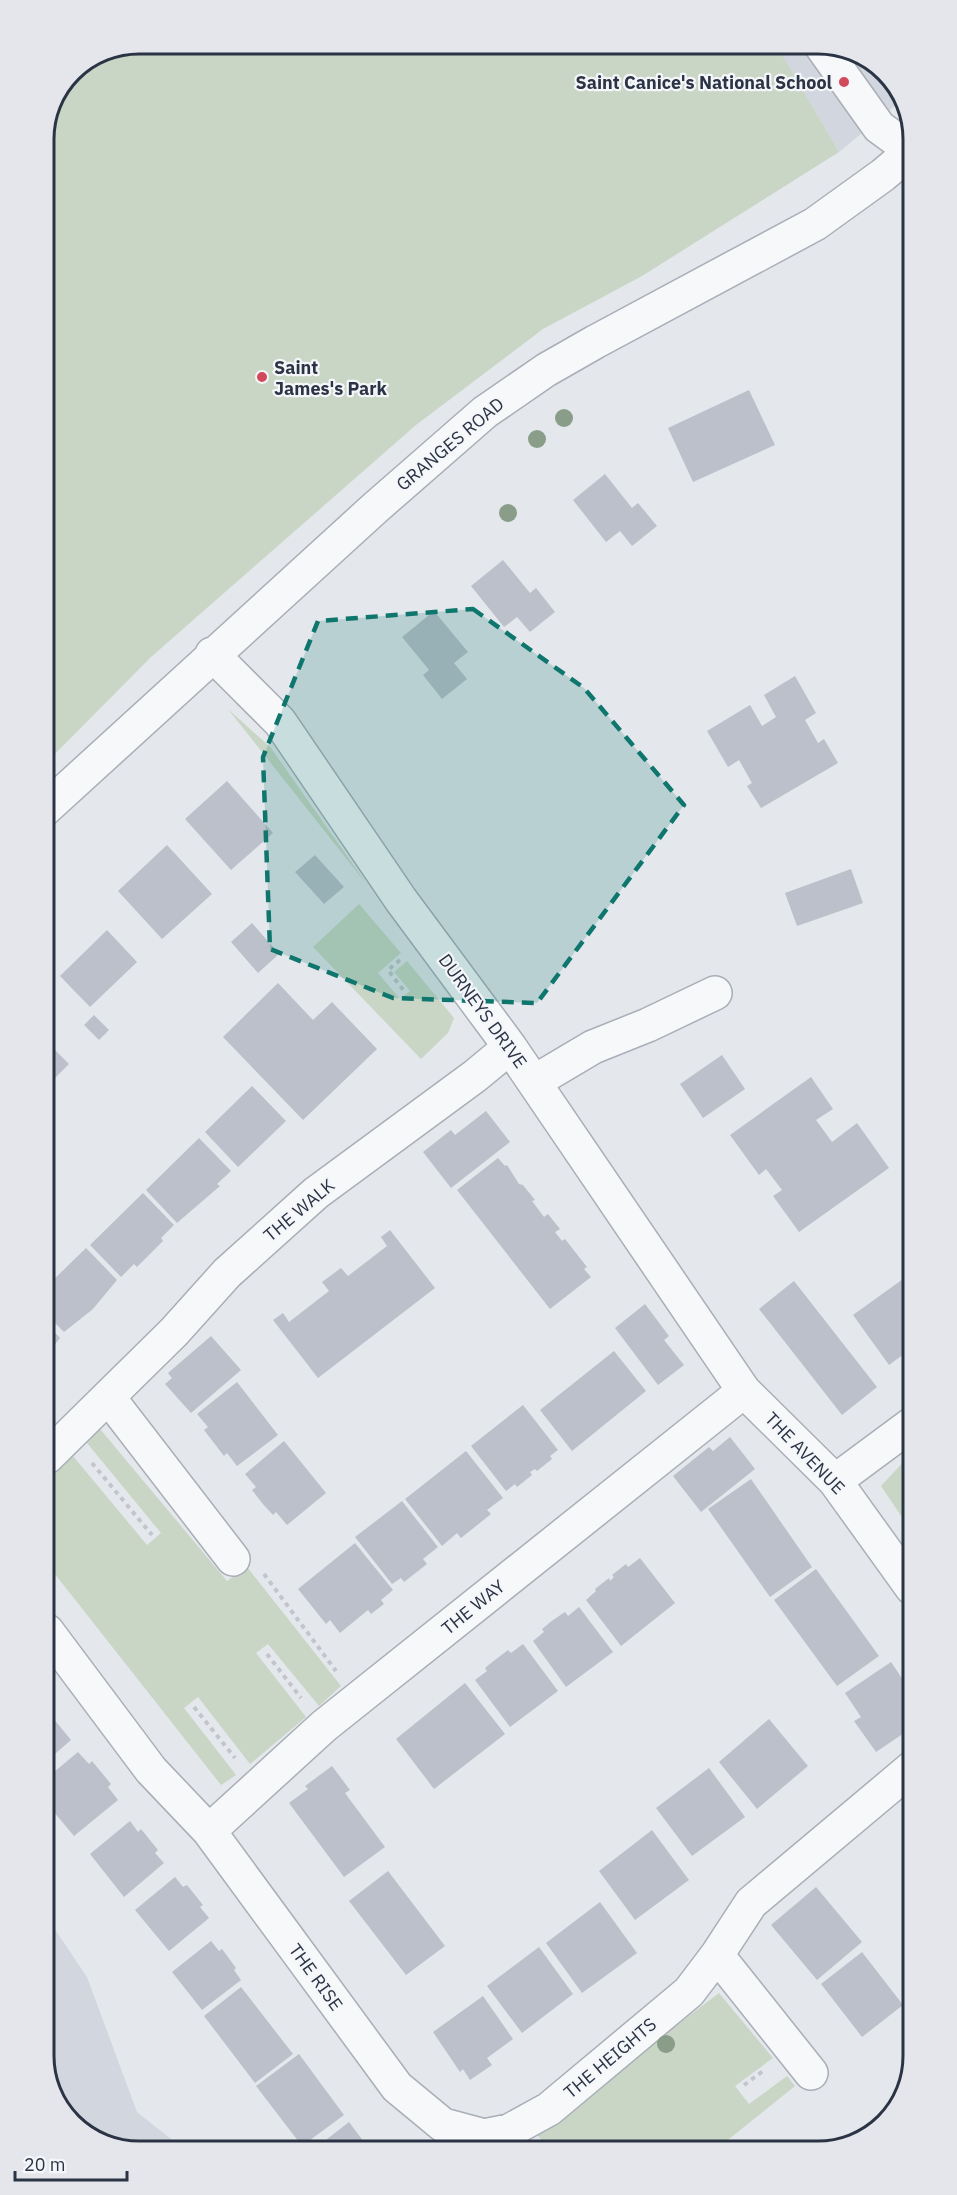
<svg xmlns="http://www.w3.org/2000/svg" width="957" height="2195" font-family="'IBM Plex Sans',sans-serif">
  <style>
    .built { fill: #d2d6de }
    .green { fill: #c9d6c5 }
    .building { fill: #bbc0ca }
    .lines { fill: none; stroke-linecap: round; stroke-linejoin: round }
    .minor-casing { stroke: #a9aeb7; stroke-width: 36 }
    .path { stroke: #c2c5cb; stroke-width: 4; stroke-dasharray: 4.5 4.5; stroke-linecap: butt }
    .minor { stroke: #f7f8fa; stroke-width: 33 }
    .tree { fill: #899d89 }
    .marked { fill: #0f766e; fill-opacity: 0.2; stroke: #0f766e; stroke-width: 4.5; stroke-dasharray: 12 8; stroke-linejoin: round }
    .poi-dot { fill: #d1495b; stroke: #f4f6f9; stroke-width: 2 }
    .labels { text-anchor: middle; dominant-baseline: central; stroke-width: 4.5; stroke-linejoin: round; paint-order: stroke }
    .poi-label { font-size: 18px; font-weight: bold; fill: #2b3445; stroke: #f4f6f9; text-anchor: end }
    .street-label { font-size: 18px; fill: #2b3445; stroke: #f4f6f9 }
    .rim { fill: none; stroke: #2b3445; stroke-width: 3 }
  </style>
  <rect width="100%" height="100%" fill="#e4e7ec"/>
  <path class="built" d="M776,44h49l51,19 26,37 -63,52z
    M48,1919l39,58 50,135 49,39h-54l-51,-19 -33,-46z"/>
  <path class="green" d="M139,44h637l63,108 -197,124 -99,53 -127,96 -265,232 -106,107 -1,-631 28,-62z
    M228,709l43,39 97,138z
    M359,904l42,49 -23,20 22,26 10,-8 -16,-19 13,-11 47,57 -6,15 -27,26 -108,-112z
    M100,1429l127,152 20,-14 94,119 -22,20 -51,-62 -12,9 50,64 -56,47 -52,-67 -14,11 52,67 -15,10 -174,-221v-83l26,-25 74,89 14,-12 -74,-90z
    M908,1457l4,5v70l-31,-46z
    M719,1993l54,65 -38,28 14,18 38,-28 8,10 -76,61 -171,2 -12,-16z"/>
  <path class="building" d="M749,390l26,55 -82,37 -25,-54z
    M605,474l27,34 6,-5 19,23 -25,20 -12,-15 -14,11 -33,-42z
    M503,560l27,33 6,-5 19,24 -25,20 -13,-15 -13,10 -33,-41z
    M434,611l34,41 -14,11 13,16 -25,20 -19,-24 6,-5 -27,-33z
    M795,676l21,37 -11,7 13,23 6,-4 14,24 -77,45 -14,-22 5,-3 -13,-23 -11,7 -21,-36 43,-26 12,21 14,-9 -12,-22z
    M227,781l46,52 -42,37 -46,-51z
    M167,845l45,49 -50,45 -44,-48z
    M315,855l29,32 -20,17 -29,-32z
    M851,869l12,34 -66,23 -12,-33z
    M252,923l27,31 -21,19 -27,-31z
    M107,930l30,32 -47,45 -30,-31z
    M278,983l35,37 19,-18 45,47 -74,71 -80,-83z
    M94,1015l15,15 -10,10 -15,-15z
    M46,1041l23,23 -23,23z
    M722,1055l23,34 -42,29 -23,-34z
    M811,1077l22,32 -17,11 16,22 25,-19 32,45 -90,64 -26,-36 9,-6 -16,-21 -7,6 -29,-40z
    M252,1086l34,35 -48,46 -33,-35z
    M486,1111l24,31 -59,46 -28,-36 28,-22 4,5z
    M199,1138l32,33 -14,13 3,2 -43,37 -31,-33z
    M498,1158l7,8 2,-1 12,19 4,1 12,15 -3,1 12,16 4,-3 12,15 -5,3 7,9 3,-2 22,28 -3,2 7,8 -41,32 -93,-119z
    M143,1193l31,32 -13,13 2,3 -26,26 -3,-3 -13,13 -31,-32z
    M390,1230l45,58 -117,90 -45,-58 10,-7 6,9 40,-31 -7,-9 19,-14 7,8 39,-30 -6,-9z
    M86,1248l31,32 -24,29 -29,23 -17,-17v-29z
    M910,1274l2,74 -23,17 -36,-50z
    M794,1281l83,106 -35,28 -83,-106z
    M645,1304l24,32 -5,4 20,25 -26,20 -43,-57z
    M47,1324l13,14 -13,16z
    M211,1336l30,34 -50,43 -26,-29 7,-6 -4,-5z
    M614,1351l32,40 -74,60 -32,-41z
    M237,1382l41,53 -41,31 -10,-13 -3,3 -20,-26 4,-3 -11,-13z
    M523,1405l35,45 -8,6 2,3 -15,12 -2,-2 -5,3 2,3 -15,12 -2,-3 -9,7 -35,-45z
    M730,1437l25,32 -54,43 -28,-36 36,-29 4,4z
    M284,1441l42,52 -39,32 -11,-13 -3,3 -11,-12 -10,-13 4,-3 -11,-13z
    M466,1451l37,47 -16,12 4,4 -30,24 -4,-5 -15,13 -37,-47z
    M751,1479l61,88 -42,30 -62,-88z
    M402,1501l36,46 -15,12 4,5 -23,18 -3,-4 -9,6 -37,-47z
    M355,1543l38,47 -12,10 3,4 -13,10 -3,-4 -28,23 -10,-13 -4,4 -28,-35z
    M640,1558l35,45 -54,43 -35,-46 10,-9 -1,-2 14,-11 1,3 4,-4 -2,-2 14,-11 2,3z
    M816,1569l63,87 -42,30 -63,-86z
    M579,1607l34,45 -47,35 -33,-46 11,-9 -2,-3 11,-9 12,-8 3,4z
    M523,1644l35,47 -48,36 -35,-47 12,-9 -2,-3 6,-5 17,-13 3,3z
    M891,1662l16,24 6,-4v45l-37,25 -22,-31 7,-4 -16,-24z
    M465,1683l40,51 -71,55 -38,-50z
    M48,1712l23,28 -23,20z
    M769,1719l39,47 -51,43 -38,-47z
    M78,1752l11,12 3,-3 19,23 -3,3 10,13 -44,36 -26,-31v-28z
    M332,1766l18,24 -5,3 40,54 -41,30 -55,-74 19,-14 -3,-3z
    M709,1768l36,49 -53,39 -36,-48z
    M130,1821l8,11 3,-3 17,21 -3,3 9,10 -40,34 -34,-43z
    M652,1830l37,50 -54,40 -36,-49z
    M388,1871l57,75 -39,29 -57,-74z
    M175,1877l8,10 4,-2 16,20 -3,2 9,11 -40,33 -34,-41z
    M816,1887l46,55 -45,38 -46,-55z
    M600,1902l37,51 -55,40 -36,-50z
    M211,1941l8,10 3,-2 14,19 -2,2 7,10 -39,30 -30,-38z
    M539,1947l34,47 -51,39 -35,-47z
    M862,1952l41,53 -41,32 -41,-53z
    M241,1987l52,67 -38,29 -51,-67z
    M483,1996l30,43 -26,19 5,7 -22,15 -7,-11 -3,3 -27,-40z
    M299,2054l45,61 -42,31 -46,-60z
    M349,2122l21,28h-57z"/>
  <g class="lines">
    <g class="minor-casing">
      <path id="minor" d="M820,44l59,83 30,22
        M212,654l68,68 121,178 109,147 234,344 91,90 77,107
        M45,809l330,-301 110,-96 61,-42 49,-28 220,-118 68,-49 26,-22
        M534,1082l59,-35 55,-22 67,-32
        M109,1398l124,161
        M47,1457l127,-125 53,-59 89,-80 159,-117 35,-29
        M835,1481l77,-57
        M47,1631l104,139 58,61 188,256 46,38 41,11 25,-5 40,-22 140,-117 28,-37 34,-52 162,-136
        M209,1831l115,-105 420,-335
        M717,1955l94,118"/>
    </g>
    <path class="path" d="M400,960l-12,10 16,21
      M92,1463l60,72
      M264,1574l72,97
      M267,1654l34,44
      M194,1707l41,51
      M744,2085l19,-14"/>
    <use href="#minor" class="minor"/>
  </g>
  <g class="tree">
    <circle cx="564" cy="418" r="9"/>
    <circle cx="537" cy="439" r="9"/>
    <circle cx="508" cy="513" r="9"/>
    <circle cx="666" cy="2044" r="9"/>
  </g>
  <path class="marked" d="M473,609l111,79 100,117 -147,198 -144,-5 -123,-49 -7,-192 55,-136z"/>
  <g class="poi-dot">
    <circle cx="844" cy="82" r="6"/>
    <circle cx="262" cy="377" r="6"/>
  </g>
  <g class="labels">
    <g class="poi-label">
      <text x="832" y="82">Saint Canice's National School</text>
      <text x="274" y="367" text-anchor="start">Saint<tspan x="274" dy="21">James's Park</tspan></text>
    </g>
    <g class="street-label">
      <text transform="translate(450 444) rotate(-40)">GRANGES ROAD</text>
      <text transform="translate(483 1011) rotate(54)">DURNEYS DRIVE</text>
      <text transform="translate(299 1210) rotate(-40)">THE WALK</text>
      <text transform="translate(805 1453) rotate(46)">THE AVENUE</text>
      <text transform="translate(473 1607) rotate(-39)">THE WAY</text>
      <text transform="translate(316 1977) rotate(54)">THE RISE</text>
      <text transform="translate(610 2058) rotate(-40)">THE HEIGHTS</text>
    </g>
  </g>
  <path d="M0 0H957V2195H0ZM139 54H818A85 85 0 0 1 903 139V2056A85 85 0 0 1 818 2141H139A85 85 0 0 1 54 2056V139A85 85 0 0 1 139 54Z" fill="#e4e6eb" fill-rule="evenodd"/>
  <path class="rim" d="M139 54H818A85 85 0 0 1 903 139V2056A85 85 0 0 1 818 2141H139A85 85 0 0 1 54 2056V139A85 85 0 0 1 139 54Z"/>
  <path d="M15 2171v9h112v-9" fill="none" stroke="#2b3445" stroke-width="3"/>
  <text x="24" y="2171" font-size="18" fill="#2b3445" stroke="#f4f6f9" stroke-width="4.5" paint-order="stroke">20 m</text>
</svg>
